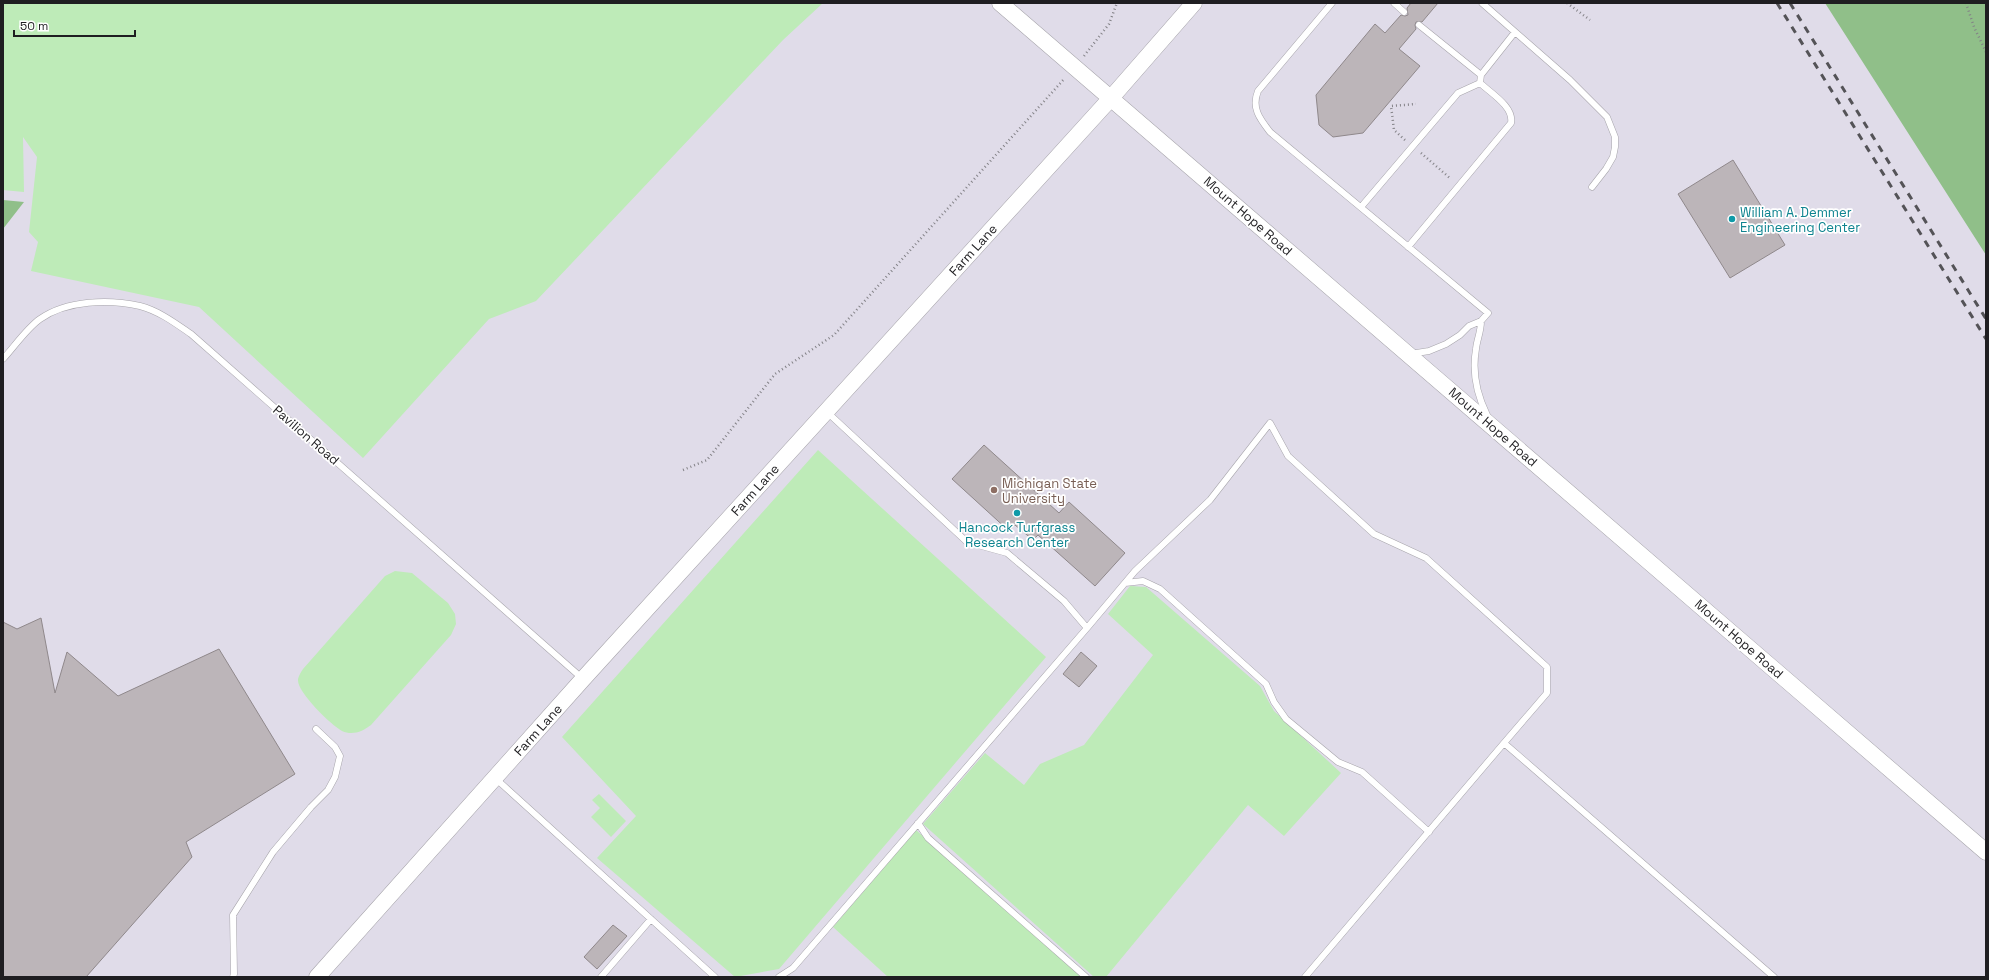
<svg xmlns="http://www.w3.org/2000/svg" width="1989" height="980" font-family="'Space Grotesk',sans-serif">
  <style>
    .built { fill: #e0dce9 }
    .green { fill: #beebb8 }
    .forest { fill: #90bf89 }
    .building { fill: #bcb5b9; stroke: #8f888b }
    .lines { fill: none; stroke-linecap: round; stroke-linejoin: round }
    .service-casing { stroke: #a7a5ab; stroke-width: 7 }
    .tertiary-casing { stroke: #a7a5ab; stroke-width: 17 }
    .path { stroke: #838287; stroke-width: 2.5; stroke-dasharray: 1 3; stroke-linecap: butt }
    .service { stroke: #fff; stroke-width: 6 }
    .tertiary { stroke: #fff; stroke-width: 16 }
    .rail { stroke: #545357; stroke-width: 3; stroke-dasharray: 7 7; stroke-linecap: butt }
    .culture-dot { fill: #0f9aa8; stroke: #fff; stroke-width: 1.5 }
    .education-dot { fill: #8d6e63; stroke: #fff; stroke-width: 1.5 }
    .labels { text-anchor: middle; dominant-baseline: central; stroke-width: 3.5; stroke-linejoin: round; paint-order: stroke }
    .culture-label { font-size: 13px; fill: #0d838f; stroke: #fff; text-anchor: start }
    .street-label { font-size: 13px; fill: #1f1e21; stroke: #fff }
    .education-label { font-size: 13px; fill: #785e54; stroke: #fff; text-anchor: start }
  </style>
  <rect width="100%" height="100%" fill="#eceaf1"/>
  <path class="built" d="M3,3h1983v974h-1983z"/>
  <path class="green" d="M3,3h820l-40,37 -247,261 -47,18 -126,139 -164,-151 -168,-36 7,-29 -9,-10 8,-75 -14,-20 1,55 -21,-2z
    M818,450l228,207 -267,312 -44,8 -138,-119 39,-42 -74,-79z
    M395,571l17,2 36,30 7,11 1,10 -5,11 -80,90c-8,6 -18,11 -29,6 -11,-6 -45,-39 -44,-51 0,-3 3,-8 5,-11l82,-93z
    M1130,586l16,1 114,99 14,25 67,62 -57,63 -36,-31 -142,172h-12l-171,-153 62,-71 39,32 16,-21 44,-19 69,-90 -45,-41z
    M599,794l27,27 -15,16 -20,-20 9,-9 -8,-8z
    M916,830l166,147h-194l-55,-50z"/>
  <path class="forest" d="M1825,3h161v252z
    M3,200l21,2 -21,27z"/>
  <path class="building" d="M1411,3h27l-16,19h-6l-1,3 1,4 -17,20 21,17 -57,67 -30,4 -14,-12 -3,-30 59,-71 10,9 16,-18 4,1 3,-1 -1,-7z
    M1733,160l52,85 -55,33 -52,-84z
    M984,445l75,68 10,-11 56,51 -30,33 -57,-51 -5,5 -18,-15 -6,6 -57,-52z
    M41,618l14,75 12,-41 51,44 101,-47 76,125 -109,68 6,15 -106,120h-83v-355l14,7z
    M1081,652l16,14 -18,21 -16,-13z
    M613,925l14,11 -30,33 -13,-12z"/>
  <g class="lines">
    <g class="service-casing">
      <path id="service" d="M1332,3l-74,88c-7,17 2,28 12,41l218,181 -7,8
        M1394,3l10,9
        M1482,3l88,77 37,37 8,20v10l-2,10 -7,12 -14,18
        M1419,25l62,50
        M1361,207l97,-114 22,-10
        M1408,247l103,-124c3,-16 -19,-29 -31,-40l1,-8 34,-43
        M1410,354l19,-3 17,-7 14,-9 9,-9 12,-5c0,11 -4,18 -5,28 -4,23 1,46 11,66
        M3,359c11,-12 24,-31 37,-40 27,-19 69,-20 100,-13 19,5 35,17 51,28l392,345
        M827,412l140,130 40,11 57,48 23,27 48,-57 75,-71 60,-77 18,33 86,78 52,24 121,109v26l-43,50
        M1125,583l18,-2 17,8 106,95 8,18 12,17 52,43 24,10 67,60
        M495,778l220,199
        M918,823l10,15 158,139
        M233,977l1,-3 -1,-59 40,-63 38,-45 17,-17 7,-13 5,-21 -5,-9 -19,-18
        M601,977l50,-58
        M779,977l14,-9 294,-340
        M1305,977l199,-234 270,234"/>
    </g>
    <g class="tertiary-casing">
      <path id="tertiary" d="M1000,3l986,849
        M317,977l266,-298 528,-581 83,-95"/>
    </g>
    <path class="path" d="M1567,3l23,17
      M1966,3l8,24 12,25
      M1084,56l25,-32 8,-21
      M1405,140l-11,-10 -3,-24 25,-2
      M1421,153l30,26
      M683,470l24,-10 68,-86 59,-39 231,-257"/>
    <use href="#service" class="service"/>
    <use href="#tertiary" class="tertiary"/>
    <path class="rail" d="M1777,3l209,336
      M1790,3l196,316"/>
  </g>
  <g class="culture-dot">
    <circle cx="1732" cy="219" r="4"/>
    <circle cx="1017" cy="513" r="4"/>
  </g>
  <circle class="education-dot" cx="994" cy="490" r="4"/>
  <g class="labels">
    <g class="culture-label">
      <text x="1740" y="212">William A. Demmer<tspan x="1740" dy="15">Engineering Center</tspan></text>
      <text x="1017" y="527" text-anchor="middle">Hancock Turfgrass<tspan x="1017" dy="15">Research Center</tspan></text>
    </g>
    <g class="street-label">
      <text transform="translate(1248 216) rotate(41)">Mount Hope Road</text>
      <text transform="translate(973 250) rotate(-48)">Farm Lane</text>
      <text transform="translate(1493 427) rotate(41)">Mount Hope Road</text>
      <text transform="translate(306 435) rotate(41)">Pavilion Road</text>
      <text transform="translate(755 490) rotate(-48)">Farm Lane</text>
      <text transform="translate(1739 639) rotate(41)">Mount Hope Road</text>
      <text transform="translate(538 730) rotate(-48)">Farm Lane</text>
    </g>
    <g class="education-label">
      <text x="1002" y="483">Michigan State<tspan x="1002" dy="15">University</tspan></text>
    </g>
  </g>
  <rect width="1989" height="980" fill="none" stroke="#1f1e21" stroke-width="8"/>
  <path d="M14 30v6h121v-6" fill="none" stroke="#1f1e21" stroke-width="2"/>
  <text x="20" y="30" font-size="12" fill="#1f1e21" stroke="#ffffff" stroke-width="3" paint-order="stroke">50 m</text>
</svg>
